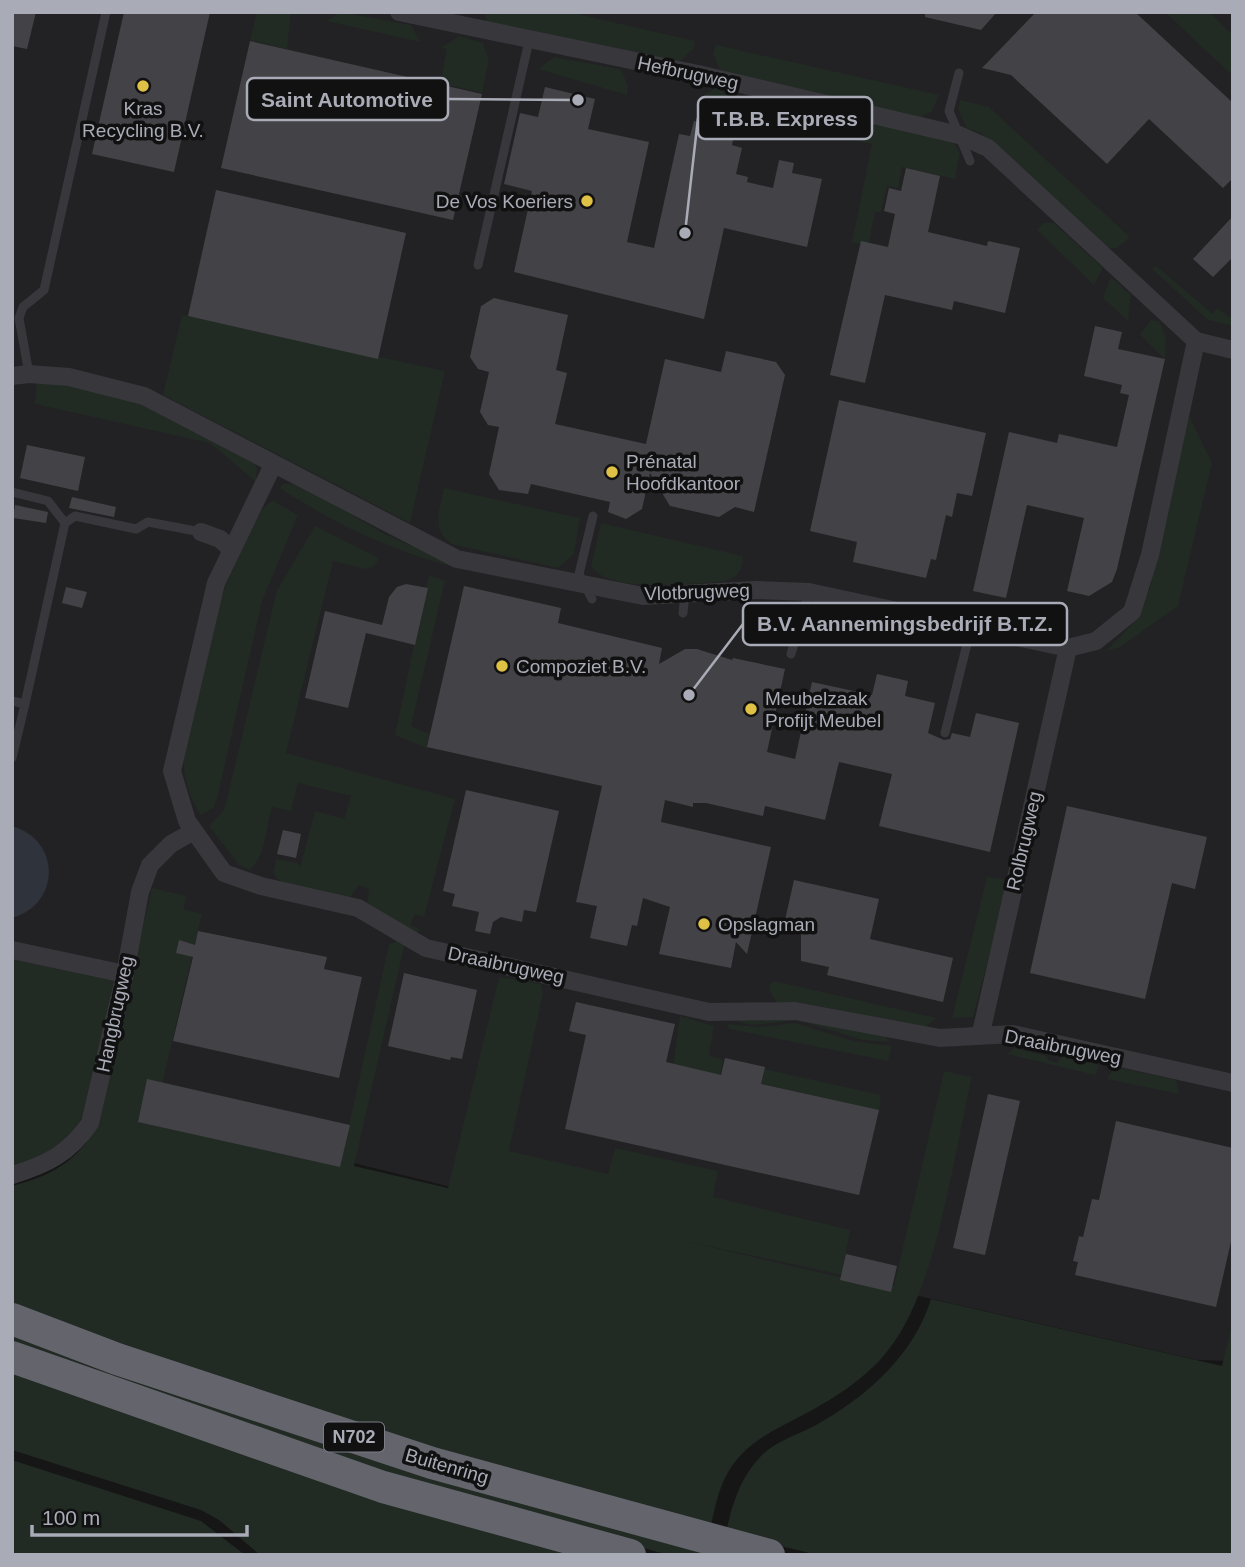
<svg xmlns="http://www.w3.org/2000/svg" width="1245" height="1567" font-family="Arial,sans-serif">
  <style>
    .built { fill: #222224 }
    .green { fill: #222a24 }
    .water { fill: #2f343c }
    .building { fill: #434347 }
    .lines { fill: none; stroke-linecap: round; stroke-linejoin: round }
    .lane { stroke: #37373c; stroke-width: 9 }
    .street { stroke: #37373c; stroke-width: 18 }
    .highway { stroke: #64656c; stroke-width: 32 }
    .poi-dot { fill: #dfc146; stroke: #111112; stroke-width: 2.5 }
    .labels { text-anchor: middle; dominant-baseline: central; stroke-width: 7; stroke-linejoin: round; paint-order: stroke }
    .shield { fill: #111112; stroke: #7b7d85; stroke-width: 2 }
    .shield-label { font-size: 18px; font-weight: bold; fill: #a9abb6 }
    .street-label { font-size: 19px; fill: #a9abb6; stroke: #111112 }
    .poi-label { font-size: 19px; fill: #a9abb6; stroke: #111112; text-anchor: start }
    .leader { fill: none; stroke: #a9abb6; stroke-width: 2.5 }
    .callout-dot { fill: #a9abb6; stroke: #111112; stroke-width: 2.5 }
    .callout { fill: #111112; stroke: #a9abb6; stroke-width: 2.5 }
    .callout-label { font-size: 21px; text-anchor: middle; font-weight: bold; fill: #a9abb6 }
  </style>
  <rect width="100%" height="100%" fill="#161617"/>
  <path class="built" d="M12,12h1221v1349l-36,-1 -656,-151 -529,-130z"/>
  <path class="green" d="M257,12h43l2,3 -11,-2 -4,36 -37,-9z
    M339,12l72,13 9,17 -93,-21z
    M484,12h85l126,29 -2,8 -15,14 -191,-39z
    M1165,12h44l24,23v41z
    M459,36l24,7 6,17 -7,33 -42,-10 7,-34 -6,-1z
    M716,45l223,50 -7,16 -11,6 -200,-44 -8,-19z
    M554,57l66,12 8,16 -1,10 -89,-26z
    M715,88l14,4 11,14 -3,8 -37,-8 2,-10z
    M960,100l29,7 141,130 -13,11h-12l-123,-114 -15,-6 -9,-19z
    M817,109l136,32 7,12 -5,26 -53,-12 -4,21 -11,-2 -6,26h-6l-7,34 -16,-4 20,-98 -66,-14 2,-11z
    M1043,223h11l49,45 -9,17 -57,-55z
    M1156,266l57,48 4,-6 16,11v7l-25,-6 -56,-51z
    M1111,277l20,18 -3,26 -25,-23z
    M182,315l263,56 -35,152 -247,-128z
    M1151,320l8,1 7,16 -1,22 -25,-25z
    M37,381l18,1 85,19 114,62 3,5 -1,14 -46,-39 -175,-39z
    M1188,414l24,49 -34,143 -58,41 -14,4 28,-29 16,-34z
    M284,484h15l84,49 80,36c-65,-15 -128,-44 -183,-81z
    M444,488l136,30 -6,36 -16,14 -106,-24c-22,-15 -12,-34 -8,-56z
    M273,501l25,14 -36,86 -45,198 -4,9 -12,7c-14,-20 -19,-41 -17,-65 17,-74 29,-148 64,-215 6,-12 13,-29 25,-34z
    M601,523l142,33c-1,18 -7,23 -24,26 -30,1 -111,12 -128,-16z
    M315,526l64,32 -5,9 -9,2 -32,-8 -47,192 169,46 -31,118 -9,-3 -5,10 11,7 -6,2 -48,-29 2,-15 -10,-4 -10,14 -67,-15 -9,-11 3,-14 21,4 3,5 15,-57 29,8 7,-23 -53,-13 -7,28 -19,-4c-6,21 -6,48 -22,63l-11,-5 -30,-39 14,-15 3,-8 51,-213z
    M429,575l16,6 -34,145 20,9 -3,14 -33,-14z
    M987,877l22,3 -36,137 -21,1z
    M152,888l34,8 -2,13 18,5 -46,196 187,43 46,-209 17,-6 -52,228 94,22 51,-211 42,7 2,10 -34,157 99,23 7,-26 103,23 -5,26 137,33 -8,45 -161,-35 197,46h16l50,-215 28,6c-19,79 -34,210 -83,272 -20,27 -54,49 -84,65 -32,17 -63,29 -80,64 -8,16 -11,35 -15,51l-152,-41 -546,-179v-123c39,-10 66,-25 86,-61z
    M12,955l107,23c-12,53 -18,141 -66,174 -10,7 -28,10 -41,14z
    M774,981l163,37 -14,10 -100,-21 -46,-4 -7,-11v-8z
    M785,1015l98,18 6,9 -26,-2 -66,-20 -45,5 -21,-5z
    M680,1016l34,10 -5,29 14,5 -3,16 -47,-9z
    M795,1023l58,18 39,5 -4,15 -159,-32 -2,-5 32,3z
    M1014,1048l33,8 1,4 9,3 5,-7 30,5 7,5 -4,9 -88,-21z
    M1115,1067l61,13 3,14 -72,-15z
    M764,1069l117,26 -2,19 -119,-27z
    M931,1299l291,67 11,-46v235h-415l-92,-22c6,-29 14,-55 35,-77 14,-15 39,-22 57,-32 49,-28 96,-69 113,-125z
    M12,1326l694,219 -3,10h-35l-278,-79 -378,-130z
    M12,1363l595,192h-347l-41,-35 -18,-10 -189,-60z
    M12,1460l189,61 44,34h-233z"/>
  <path class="water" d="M12,826c49,14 49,78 0,92z"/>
  <path class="building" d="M12,12h24l-9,37 -15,-3z
    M124,12h86l-36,160 -82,-18z
    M925,12h72l-16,18 -56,-13z
    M1036,12h99l98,91v75l-10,10 -74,-69 -42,45 -96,-89 -29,-7z
    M250,41l232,53 -29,126 -232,-52z
    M545,87l50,12 -7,30 61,13 -22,100 27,6 25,-114 11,2 4,-15 41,9 -3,15 10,3 -6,26 12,3 -1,5 26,6 6,-28 15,3 -2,10 30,6 -15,68 -83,-19 -20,91 -190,-47 18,-81 -28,-7 16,-71 18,4z
    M906,168l34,8 -12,56 59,14 1,-5 32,7 -15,65 -51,-12 -2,9 -67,-15 -20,88 -35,-8 31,-134 27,6 7,-33 -11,-3 5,-23 12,3z
    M216,190l190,43 -28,126 -190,-43z
    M1233,216v41l-20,20 -20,-18z
    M494,298l74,17 -12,55 11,3 -12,51 91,20 19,-85 56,13 5,-21 50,11 9,13 -31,137 -19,-5 -16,10 -49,-11 -20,-33 -8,36 -16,10 -18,-7 2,-10 -79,-18 -3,10 -29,-4 -10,-16 10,-47 -11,-2 -8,-13 9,-40 -11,-3 -8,-12 11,-51z
    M1095,326l27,6 -4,17 47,10 -48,210 -5,13 -23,14 -22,-5 17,-73 -57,-13 -21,93 -33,-7 36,-159 48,11 2,-9 58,13 12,-52 -9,-2 2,-8 -38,-9z
    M839,400l147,33 -14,63 -15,-3 -5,24 -6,-2 -10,45 -5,-1 -5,19 -73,-16 4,-20 -47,-11z
    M27,445l58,12 -7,34 -58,-13z
    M72,497l44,10 -2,10 -45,-9z
    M15,505l33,7 -2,11 -33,-5z
    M406,584l22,4 -13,57 -49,-12 -18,75 -43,-10 20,-87 57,14 7,-28 8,-10z
    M464,586l97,22 -3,15 104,25 -3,16 26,-15h12l35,11 1,-2 52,11 -18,83 28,7 17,-77 60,13 5,-21 31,7 -3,15 30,7 -7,30 16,7 6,-1 2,-6 18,4 6,-24 43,10 -29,129 -111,-26 13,-52 -53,-12 -14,58 -60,-14 -2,10 -57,-13h-13v4l-28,-7 -4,22 110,25 -24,107 -11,-12 -5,26 -72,-14 11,-47 -27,-9 -6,28 -5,-1 -5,21 -37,-8 7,-32 -21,-4 26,-116 -175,-39z
    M66,587l21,5 -5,16 -20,-5z
    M466,790l93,21 -23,101 -12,-2 -2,12 -21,-5 -8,5 -3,12 -15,-3 4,-19 -27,-6 3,-12 -12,-3z
    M1067,806l140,31 -12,52 -23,-6 -27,116 -115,-26z
    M283,830l18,4 -5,24 -19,-4z
    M794,880l85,19 -9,40 83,19 -10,44 -116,-27 2,-8 -28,-6v-37l-16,-4z
    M198,931l129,26 -3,12 38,8 -23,101 -166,-37 20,-84 -17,-4 3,-13 16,5z
    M404,973l73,17 -15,69 -11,-2 -1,3 -62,-14z
    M576,1002l99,22 -9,38 55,13 4,-17 40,9 -4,17 118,26 -20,85 -294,-66 21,-94 -17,-4z
    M147,1079l203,46 -10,42 -202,-45z
    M988,1094l32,7 -35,154 -32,-7z
    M1116,1121l117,27v85l-17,74 -141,-32 3,-13 -5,-1 6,-25 4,1 9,-38 7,1z
    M846,1254l51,12 -6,26 -51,-12z"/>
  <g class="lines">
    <path class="lane" d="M959,73l-10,38 21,50
      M478,265l51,-224
      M29,374l-10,-56 4,-11 21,-17 62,-278
      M12,492l36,9 17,22 10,-7 61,13 12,-7 53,10
      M592,599l-13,-25 14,-58
      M683,613l2,-19
      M791,654l18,-62
      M12,701l13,3 40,-181
      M945,733l22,-89 -10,-19
      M12,758l13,-54"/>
    <path class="street" d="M399,12l299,62 261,61 29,13 208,193 37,9
      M12,376l17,-2 40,3 75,19 313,163 186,37 113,-6 53,2 259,56 28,-7 36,-29 18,-57 46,-214
      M273,465l-57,118 -44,188 15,50 37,52 37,13 97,22 68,40 283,64 86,-1 145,27 73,-4 220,49
      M201,532l19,7 11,10
      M12,950l113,24
      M981,1033l87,-385
      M12,1175c34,-10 58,-22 78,-52l35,-149 15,-82 10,-27 21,-21 23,-13"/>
    <path class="highway" d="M12,1319l105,40 315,104 337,92
      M12,1357l371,130 247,68"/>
  </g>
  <g class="poi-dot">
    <circle cx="143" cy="86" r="7"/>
    <circle cx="587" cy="201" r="7"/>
    <circle cx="612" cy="472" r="7"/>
    <circle cx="502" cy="666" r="7"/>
    <circle cx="751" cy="709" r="7"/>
    <circle cx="704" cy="924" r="7"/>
  </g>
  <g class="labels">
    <rect class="shield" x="324" y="1422.5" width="60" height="29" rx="5"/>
    <g class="shield-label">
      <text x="354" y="1437">N702</text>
    </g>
    <g class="street-label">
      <text transform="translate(688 73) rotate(12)">Hefbrugweg</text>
      <text transform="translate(697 592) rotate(-2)">Vlotbrugweg</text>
      <text transform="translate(1024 841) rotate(-77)">Rolbrugweg</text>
      <text transform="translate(506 965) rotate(12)">Draaibrugweg</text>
      <text transform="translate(115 1014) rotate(-78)">Hangbrugweg</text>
      <text transform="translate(1063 1047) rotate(11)">Draaibrugweg</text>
      <text transform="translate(447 1466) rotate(16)">Buitenring</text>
    </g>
    <g class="poi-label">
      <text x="143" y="108" text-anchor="middle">Kras<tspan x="143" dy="22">Recycling B.V.</tspan></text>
      <text x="573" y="201" text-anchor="end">De Vos Koeriers</text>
      <text x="626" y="461">Prénatal<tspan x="626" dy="22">Hoofdkantoor</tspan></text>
      <text x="516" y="666">Compoziet B.V.</text>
      <text x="765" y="698">Meubelzaak<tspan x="765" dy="22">Profijt Meubel</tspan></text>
      <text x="718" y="924">Opslagman</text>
    </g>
  </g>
  <path class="leader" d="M578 100L448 99M685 233L698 118M689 695L743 624"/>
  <g class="callout-dot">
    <circle cx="578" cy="100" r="7"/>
    <circle cx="685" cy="233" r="7"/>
    <circle cx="689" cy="695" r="7"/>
  </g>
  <g class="callout">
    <rect x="247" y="78" width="201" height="42" rx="7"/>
    <rect x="698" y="97" width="174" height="42" rx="7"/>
    <rect x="743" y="603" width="324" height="42" rx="7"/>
  </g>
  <g class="callout-label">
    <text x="347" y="107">Saint Automotive</text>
    <text x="785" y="126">T.B.B. Express</text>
    <text x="905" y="631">B.V. Aannemingsbedrijf B.T.Z.</text>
  </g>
  <rect width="1245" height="1567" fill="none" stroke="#a9abb6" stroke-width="28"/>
  <path d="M32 1525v10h215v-10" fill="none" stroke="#a9abb6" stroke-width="3.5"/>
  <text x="42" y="1525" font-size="21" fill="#a9abb6" stroke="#111112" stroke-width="5" paint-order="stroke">100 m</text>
</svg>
